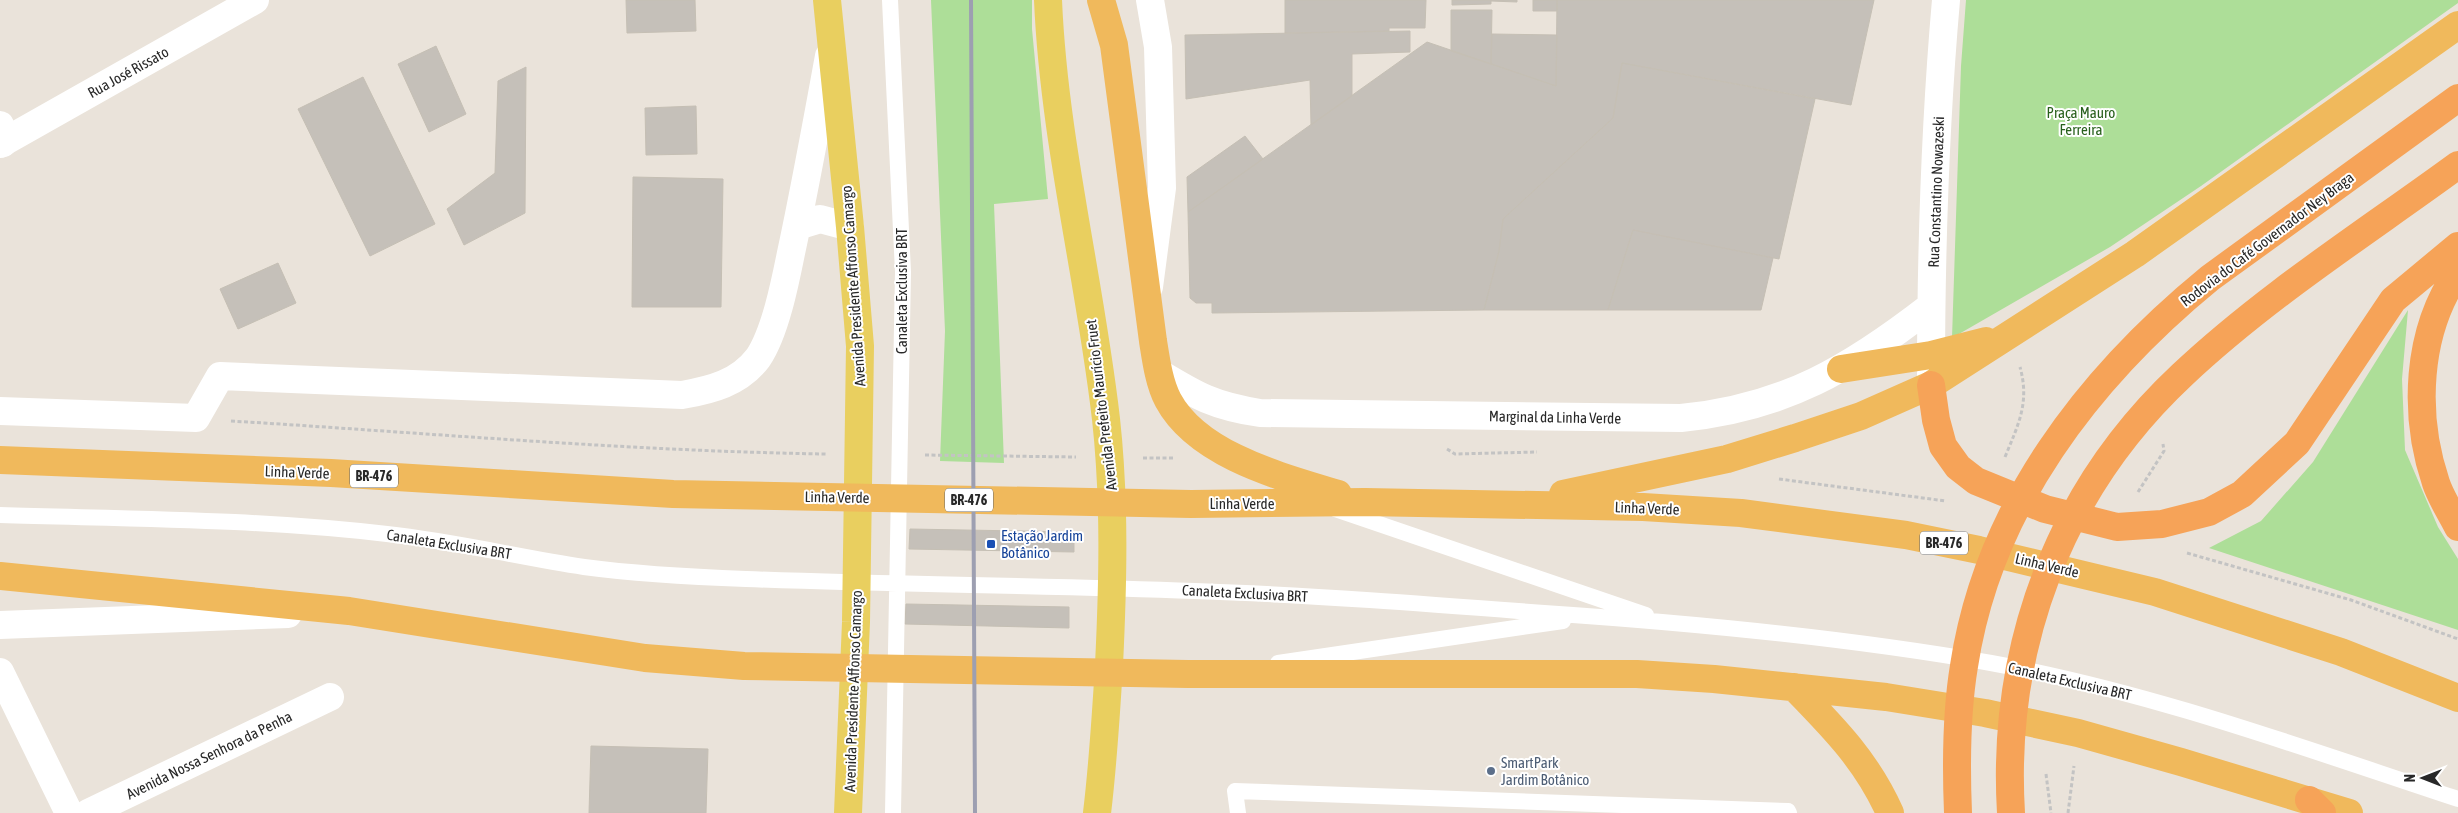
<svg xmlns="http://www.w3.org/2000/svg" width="2458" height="813" font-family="'Asap Condensed',sans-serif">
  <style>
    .green { fill: #adde98 }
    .building { fill: #c5c0b9; stroke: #c5bfb4 }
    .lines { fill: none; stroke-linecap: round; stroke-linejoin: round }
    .path { stroke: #c3c3c3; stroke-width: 3; stroke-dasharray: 4 2.5; stroke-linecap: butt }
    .service { stroke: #fff; stroke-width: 16 }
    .minor { stroke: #fff; stroke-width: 28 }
    .tertiary { stroke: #fff; stroke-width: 28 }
    .secondary { stroke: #fff; stroke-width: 28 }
    .primary { stroke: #e9cf5f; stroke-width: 28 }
    .trunk { stroke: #f0b95c; stroke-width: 28 }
    .motorway { stroke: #f6a358; stroke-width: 28 }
    .rail { stroke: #9d9fb1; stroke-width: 4 }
    .transit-dot { fill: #1a4fb4; stroke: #fff; stroke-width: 2 }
    .service-dot { fill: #5c6f8a; stroke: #fff; stroke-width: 2 }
    .labels { text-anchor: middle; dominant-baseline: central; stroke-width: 4; stroke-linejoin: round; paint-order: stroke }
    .shield { fill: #fff; stroke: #686868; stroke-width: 1 }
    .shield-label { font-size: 14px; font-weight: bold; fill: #282828 }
    .street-label { font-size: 15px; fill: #282828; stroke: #fff }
    .park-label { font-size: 15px; fill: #28601c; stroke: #fff }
    .transit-label { font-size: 15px; fill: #164399; stroke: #fff; text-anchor: start }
    .service-label { font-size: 15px; fill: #4e5e75; stroke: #fff; text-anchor: start }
  </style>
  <rect width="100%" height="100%" fill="#eae3da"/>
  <path class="green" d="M931,0h101v29l16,170 -54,5 10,259 -64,-2 5,-130z
    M1966,0h492v3l-257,183 -91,61 -158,91 9,-272z
    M2408,310l-6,69 3,71 33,77 20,32v71l-249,-82 52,-27 52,-59z"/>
  <path class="building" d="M626,0h69l1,31 -69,2z
    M1285,0h141l-1,28h-36v3l-104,2z
    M1452,0h39v4l-39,1z
    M1491,0h26v2l-26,-1z
    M1533,0h24v11h-24z
    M1557,0h317l-23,105 -229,-42 -9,55 -110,101 -4,32 -15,59 -272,3v-10h-16l-6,-5 -2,-86 239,-170 129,44z
    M1451,10h41l-1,54 -40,-13z
    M1410,31v21l-58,2v42l-41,29 -1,-45 -124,19 -1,-64z
    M1492,34l65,1 -1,51 -65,-22z
    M436,46l30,68 -37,18 -31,-68z
    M1622,63l193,36 -36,160 -146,-29 -25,80h-124l15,-59 4,-32 110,-101z
    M526,67l-1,146 -61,32 -17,-36 48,-36 3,-92z
    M363,77l72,147 -65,32 -72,-147z
    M696,106l1,48 -51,1 -1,-47z
    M1245,136l18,23 -75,53 -1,-35z
    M633,177l90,2 -2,128h-89z
    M1633,230l140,28 -12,52h-153z
    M278,263l18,40 -58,26 -18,-40z
    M910,529l164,3v20l-165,-3z
    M906,604l163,3v21l-164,-4z
    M591,746l117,3 -2,64h-117z"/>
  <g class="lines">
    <path class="path" d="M231,421c199,12 397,30 595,33
      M1447,449l8,5 82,-2
      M925,455l151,2
      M2005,457c13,-32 25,-54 15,-90
      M1143,458h31
      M1779,479l167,22
      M2138,492l26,-41 -1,-7
      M2187,553l164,47 107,39
      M2046,774l5,39
      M2068,813l6,-47"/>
    <path class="service" d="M890,0l13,272 -10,541
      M1335,509l311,106
      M0,515c129,4 259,4 387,19 66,7 131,23 197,33 53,7 107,10 162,12 149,6 299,6 449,12 117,4 233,13 349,22 149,10 299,24 447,50 160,29 312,85 467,136
      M1278,663l285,-42
      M1238,813l-3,-22 553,20 1,2"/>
    <path class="minor" d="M0,144l255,-144
      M797,226l23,-7 30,8
      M1149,287l13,-99 -4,-141 -8,-47
      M1159,373c38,23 55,33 101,40l421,5c104,-10 170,-50 250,-112
      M1931,378c0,-126 4,-253 15,-378
      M0,411l196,7 24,-42 462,19c29,-5 57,-12 76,-37 17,-25 27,-75 33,-105 14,-65 26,-131 38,-197
      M88,813l242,-116"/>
    <path class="tertiary" d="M0,125l3,18"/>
    <path class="secondary" d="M0,625l288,-11
      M0,672l69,141"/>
    <path class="primary" d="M827,0l23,227 10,119 -4,276 -8,191
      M1048,0c6,141 42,279 58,419 9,82 7,164 3,246 -3,50 -6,99 -12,148"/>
    <path class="trunk" d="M1101,0l13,45 39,296c3,19 6,42 15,59 30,56 115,77 170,94
      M1841,369l90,-14 55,-14
      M0,460l331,13 342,21 518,10 174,-2 278,5 98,6 165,22 73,15 176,42 186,60 117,46
      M1563,494l164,-35 68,-21 66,-22 70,-31 204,-131 323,-229
      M0,576l349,35 296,47 99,8 444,8h449l77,5 172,18 99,16 93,20 103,29 168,51
      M1794,687c39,40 73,74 96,126"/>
    <path class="motorway" d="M2458,272c-42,60 -45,143 -22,211 5,15 15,30 22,44
      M1931,385l5,35 7,26 15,21 18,14 69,28 72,18 45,-3 47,-12 33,-18 55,-51 96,-143 65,-54
      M2309,800l13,13
      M1958,813c-2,-49 -2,-99 6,-147 24,-159 125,-289 246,-388l248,-180
      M2011,813c-10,-166 48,-323 171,-438 84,-79 183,-142 276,-210"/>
    <path class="rail" d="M971,0l4,813"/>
  </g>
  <rect class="transit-dot" x="986" y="539" width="10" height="10" rx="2.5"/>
  <circle class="service-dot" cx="1491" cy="771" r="5"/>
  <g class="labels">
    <g class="shield">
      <rect x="350" y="464.5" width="48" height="23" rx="4"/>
      <rect x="945" y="488.5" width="48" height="23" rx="4"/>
      <rect x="1920" y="531.5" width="48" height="23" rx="4"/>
    </g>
    <g class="shield-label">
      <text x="374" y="476">BR-476</text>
      <text x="969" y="500">BR-476</text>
      <text x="1944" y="543">BR-476</text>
    </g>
    <g class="street-label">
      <text transform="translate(128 72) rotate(-29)">Rua José Rissato</text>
      <text transform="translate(1936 192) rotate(-88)">Rua Constantino Nowazeski</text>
      <text transform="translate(2267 239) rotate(-37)">Rodovia do Café Governador Ney Braga</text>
      <text transform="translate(853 286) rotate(-94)">Avenida Presidente Affonso Camargo</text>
      <text transform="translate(901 291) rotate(-90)">Canaleta Exclusiva BRT</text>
      <text transform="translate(1101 405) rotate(-97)">Avenida Prefeito Maurício Fruet</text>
      <text transform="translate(1555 417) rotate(1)">Marginal da Linha Verde</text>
      <text transform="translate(297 472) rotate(2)">Linha Verde</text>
      <text transform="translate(837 497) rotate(1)">Linha Verde</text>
      <text x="1242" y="503">Linha Verde</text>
      <text transform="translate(1647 508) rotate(2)">Linha Verde</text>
      <text transform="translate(449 544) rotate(9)">Canaleta Exclusiva BRT</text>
      <text transform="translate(2047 565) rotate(13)">Linha Verde</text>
      <text transform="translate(1245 593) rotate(3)">Canaleta Exclusiva BRT</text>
      <text transform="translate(2070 681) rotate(13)">Canaleta Exclusiva BRT</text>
      <text transform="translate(853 691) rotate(-88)">Avenida Presidente Affonso Camargo</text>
      <text transform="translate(209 755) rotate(-26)">Avenida Nossa Senhora da Penha</text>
    </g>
    <g class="park-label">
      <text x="2081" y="112">Praça Mauro<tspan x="2081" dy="17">Ferreira</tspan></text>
    </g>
    <g class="transit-label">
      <text x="1001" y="535">Estação Jardim<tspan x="1001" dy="17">Botânico</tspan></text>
    </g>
    <g class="service-label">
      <text x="1501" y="762">SmartPark<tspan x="1501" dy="17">Jardim Botânico</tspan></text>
    </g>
  </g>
  <g transform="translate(2423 778) rotate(270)" stroke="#ffffff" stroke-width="4" paint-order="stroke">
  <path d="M0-4L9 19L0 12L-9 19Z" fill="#282828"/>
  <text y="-8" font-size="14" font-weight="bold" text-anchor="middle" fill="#282828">N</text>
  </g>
</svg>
